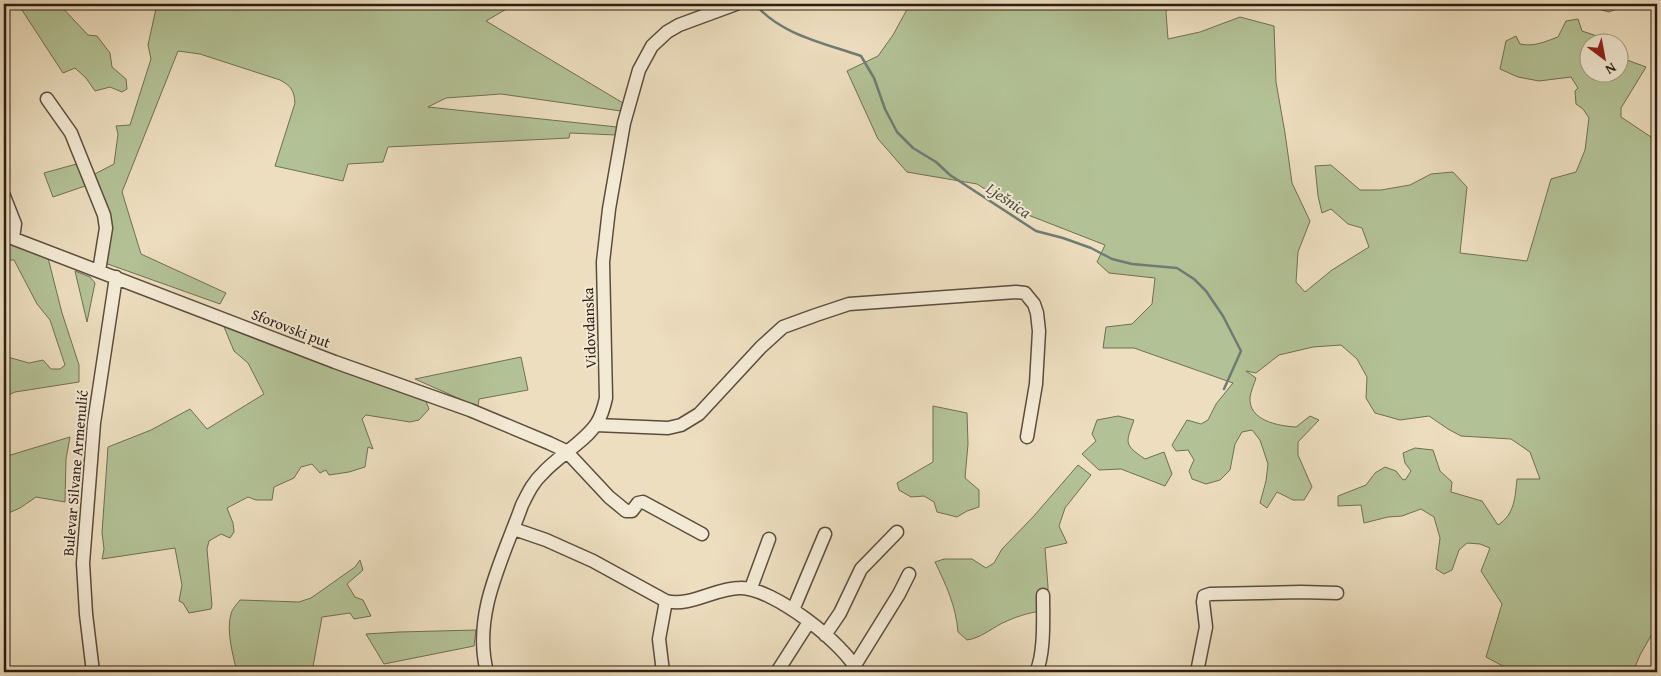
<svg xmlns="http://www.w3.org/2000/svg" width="1661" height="676" font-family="'Gentium Book Plus',serif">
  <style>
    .green { fill: #b3c296; stroke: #706f54 }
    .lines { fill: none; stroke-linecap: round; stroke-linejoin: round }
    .stream { stroke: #6e7c74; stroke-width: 2.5 }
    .minor-casing { stroke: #5d4c3e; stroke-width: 15 }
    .minor { stroke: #f3ead5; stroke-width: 12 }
    .labels { text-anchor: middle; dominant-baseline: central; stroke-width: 4; stroke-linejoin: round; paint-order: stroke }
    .street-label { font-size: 15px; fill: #2d1c13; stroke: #f3ead5 }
    .water-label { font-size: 16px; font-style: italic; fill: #4d4c43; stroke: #f3ead5 }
  </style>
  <rect width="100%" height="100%" fill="#eddebf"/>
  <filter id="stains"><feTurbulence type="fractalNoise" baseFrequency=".004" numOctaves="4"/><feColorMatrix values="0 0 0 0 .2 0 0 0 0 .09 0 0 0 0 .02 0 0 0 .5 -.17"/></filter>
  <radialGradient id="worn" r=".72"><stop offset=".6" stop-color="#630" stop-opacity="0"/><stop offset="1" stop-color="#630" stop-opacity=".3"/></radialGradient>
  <path class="green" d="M18,4h41l29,31 9,1 13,17 2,14 14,12 1,10 -5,3 -12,-5 -15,4 -9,-13 -11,-10 -12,5z
    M157,4h358l-29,17 137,82 -2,8 -120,-17 -55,4 -18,9 189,20 -1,8 -46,-2 -1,5 -181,9 -5,15 -35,2 -5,17 -68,-15 20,-63c-1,-13 -4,-17 -15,-23l-80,-26 -22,-3 -56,141 19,62 85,39 -6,11 -115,-41 6,-35 -20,-52 23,-12 4,-30 -2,-8 14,-1 21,-66 -3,-14z
    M910,4h260l-4,8 2,27 32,-7 40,-15 34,9 2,56 9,51 7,50 18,38 -12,31 -2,30 9,10 27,-22 37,-23 -7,-19 -14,-4 -17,-15 -9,4 -4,-17 -3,-30 16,-1 29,25h21l29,-5 21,-11 22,-2 14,15 -7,66 67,8 24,-82 25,-7 9,-22 4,-32 -6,-9 -7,-5 -1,-13 3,-3 -7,-11 -32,4 -21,-4 -18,-8 6,-28 10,-5 4,8c14,3 24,-2 38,-7l8,-16 12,-2 4,12 15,5 5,6h-14v30h30l1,-15 27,10 -25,41v9l36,24v484l-17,30 -7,17h-119l-28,-15 16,-53 -21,-33 9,-23 -10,-4 -13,-1 -8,7 -7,20 -8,4 -8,-5 4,-31 -6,-21 -13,-8 -19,7 -14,1 -24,6 -3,-18 -23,1v-10l28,-11 9,-12 10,-6 11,4 7,9 3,-1 5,-8 -6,-8 -2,-10 12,-5 18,2 7,21 12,11 -1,10 31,9 16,24c17,-11 17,-28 19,-46h23l-10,-27 -19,-13 -50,-3 -13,-7 -19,-13 -29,4 -25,-7 -9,-15 1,-21 -10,-18 -16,-14 -28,2 -34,8 -23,18 -10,-2 10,7c-2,6 -5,13 -6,19 -2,24 29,29 46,30l14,-11 9,4 -21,22v13l14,32 -8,13h-11l-16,-8 -10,16 -7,-5 6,-22 2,-17 -8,-24 -8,-10 -10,2 -7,12 -5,26 -10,10 -14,4 -14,-5 -3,-8 5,-11 -6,-10 -12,1 -4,-6 15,-25 14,4 7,-4 8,-16 17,-21 -99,-35h-31l3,-21 26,-3 20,-20 3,-26 -46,-5 -12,-11 8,-17 -82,-32 -46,-29 -70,-12 -29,-33 -31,-68 31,-15 15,-21z
    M1552,4h77l-20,8 -25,-7z
    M80,163l8,22 -35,12 -9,-24z
    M4,241l44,17 14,55 17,52v17l-64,10 -11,5v-41l25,7 14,-3 8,9h9l5,-4 -15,-45 -13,-16 -23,-44h-10z
    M75,271l15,6 5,6 -8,39z
    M222,322l203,77 4,10 -10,11 -9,2 -44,-7 -4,4 11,30 -5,-2 -3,20 -16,5 -20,3 -3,-5 -6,3 -8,-9 -11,3 -7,11 -20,9 -2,13h-16l-8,-3 -21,11 6,15 1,9 -4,6 -9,-4 -12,7 -2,8 5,56 -1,4 -22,4 -6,-10 -4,-2 3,-16 -7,-37 -73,11 2,-10 -2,-16 6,-86 43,-17 39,-21 17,20 57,-35 -16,-31 -14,-12z
    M521,357l7,33 -49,9 -1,8 -63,-28z
    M933,406l34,7 1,31 -3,34 14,12v17l-12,4 -10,6 -20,-5 -3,-10 -10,-6 -13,1 -12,-7 -2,-7 36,-21z
    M1118,416l16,4c-8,23 -11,24 11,39l19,-7 8,22 -7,12 -44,-17 -22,1 -17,-16 14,-13 -4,-7 5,-14z
    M70,437l-4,22 -1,43 -29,-5 -16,11 -16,7v-58z
    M1078,465l13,10 -26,33 -6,18 8,17 -22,5 3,39 -1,23c-14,2 -27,5 -40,11 -13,5 -25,17 -40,19l-9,-8c-2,-26 -12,-47 -23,-70l9,-3h28l14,9 8,-5 8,-14 31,-32z
    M360,560l3,10 -16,14 8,13 8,3 8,16 -17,3 -4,-6 -28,4 -10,55h-75c-4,-16 -11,-42 -6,-58 1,-5 6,-10 9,-14l59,2 12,-4 44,-31z
    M476,630l-2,16 -90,18 -18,-30 33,-2z"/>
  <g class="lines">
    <path class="stream" d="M755,4c26,31 69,39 106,52l13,22 11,31 12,23 16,16 23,14 14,13 86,56 27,7 28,10 21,11 20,5 45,4 17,11 12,12 17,25 18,35 -17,38"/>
    <g class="minor-casing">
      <path id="minor" d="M47,99l24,34 33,82 2,13 -7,43
        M4,196l11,28 -2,14
        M4,235l331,127 135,48 79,33 17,8 43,46 17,14h6l6,-8 5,-1 59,32
        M596,425l72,3 13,-3 18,-11 62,-67 22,-20 33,-12 33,-11 167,-12 9,1 9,11 3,9 2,18 -3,53 -9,53
        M514,529l32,11 47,21 73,40c25,6 49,-13 74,-13 32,-1 105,56 118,84
        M751,588l18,-49
        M793,610l32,-76
        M825,635l15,-22 21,-44 36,-37
        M855,665l44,-71 10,-20
        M93,672l-7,-58 -3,-51 11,-140 22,-146
        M487,672c-15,-58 16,-113 35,-167 6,-12 11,-23 21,-32 15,-17 42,-31 54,-50 5,-8 7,-16 9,-25l-3,-136 6,-53 15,-86 15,-53 13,-24 15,-14 12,-7 57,-21
        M663,672l-4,-33 7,-38
        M777,672l32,-50
        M1036,672c9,-18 7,-56 7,-77
        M1197,672l9,-45 -3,-25 1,-6 6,-2 91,-2 36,1"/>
    </g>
    <use href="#minor" class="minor"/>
  </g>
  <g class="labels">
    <g class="street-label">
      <text transform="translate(291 328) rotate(21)">Sforovski put</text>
      <text transform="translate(589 328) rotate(-92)">Vidovdanska</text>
      <text transform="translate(75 473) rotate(-85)">Bulevar Silvane Armenulić</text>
    </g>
    <g class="water-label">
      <text transform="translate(1009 200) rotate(34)">Lješnica</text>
    </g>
  </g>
  <rect width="1661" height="676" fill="none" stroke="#eddebf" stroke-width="20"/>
  <rect x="5" y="5" width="1651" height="666" fill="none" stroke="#2d1c13" stroke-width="2.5"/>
  <rect x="10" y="10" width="1641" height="656" fill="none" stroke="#2d1c13"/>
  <g transform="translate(1604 58) rotate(148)"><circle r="24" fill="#f3ead5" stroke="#a49887"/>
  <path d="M0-4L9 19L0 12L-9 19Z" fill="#8f2418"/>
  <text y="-8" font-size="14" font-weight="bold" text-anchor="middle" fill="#2d1c13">N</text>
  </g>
  <rect width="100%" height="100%" filter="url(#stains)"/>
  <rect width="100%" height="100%" fill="url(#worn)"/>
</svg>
